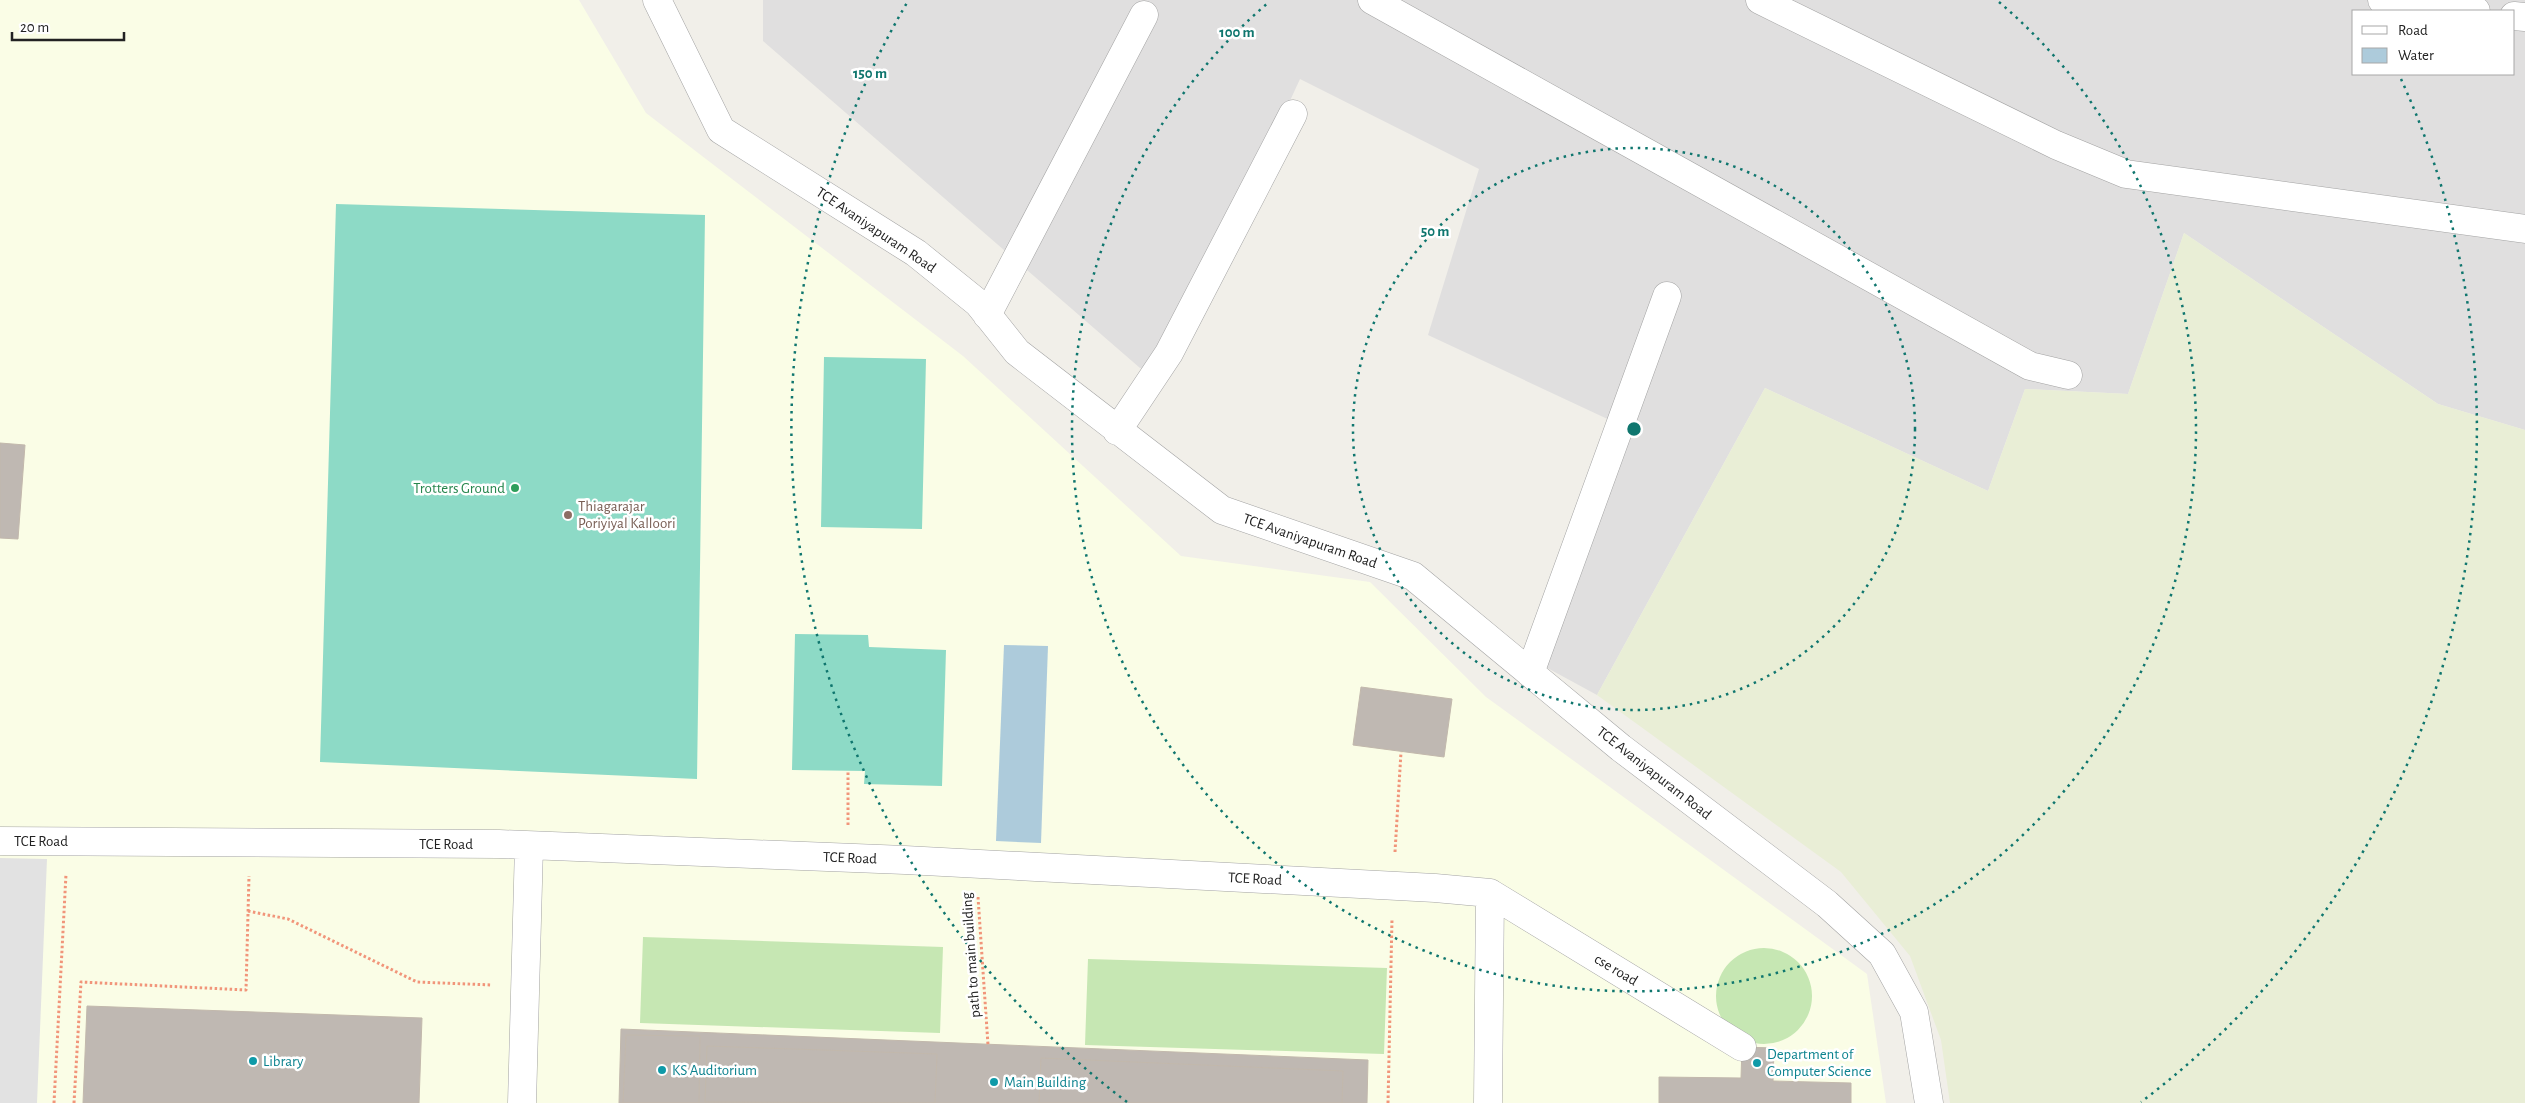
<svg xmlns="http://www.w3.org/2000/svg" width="2525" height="1103" font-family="'Alegreya Sans',sans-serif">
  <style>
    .residential { fill: #e0dfdf; fill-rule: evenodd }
    .education { fill: #fafde6 }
    .farmland { fill: #e9eed6 }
    .grass { fill: #c6e7b3 }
    .pitch { fill: #8ddac6 }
    .parking { fill: #e2e2e2 }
    .water { fill: #adcbdb }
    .building { fill: #bfb8b2; stroke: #c2b8ac }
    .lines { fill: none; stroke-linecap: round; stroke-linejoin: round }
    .minor-casing { stroke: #a3a3a3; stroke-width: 29 }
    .path { stroke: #f1957a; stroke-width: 3; stroke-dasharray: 2.5 2.5; stroke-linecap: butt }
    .minor { stroke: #fff; stroke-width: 28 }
    .ring { fill: none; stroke: #0f766e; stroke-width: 2.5; stroke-dasharray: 2.5 5 }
    .leisure-dot { fill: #2e9e5b; stroke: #fff; stroke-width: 2 }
    .education-dot { fill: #8d6e63; stroke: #fff; stroke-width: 2 }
    .culture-dot { fill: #0f9aa8; stroke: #fff; stroke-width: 2 }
    .labels { text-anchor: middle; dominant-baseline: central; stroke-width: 5; stroke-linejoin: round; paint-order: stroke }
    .street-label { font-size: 15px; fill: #222; stroke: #fff }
    .leisure-label { font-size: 15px; fill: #27864d; stroke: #fff; text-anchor: end }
    .education-label { font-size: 15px; fill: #785e54; stroke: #fff; text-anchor: start }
    .culture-label { font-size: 15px; fill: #0d838f; stroke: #fff; text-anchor: start }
    .centre { fill: #0f766e; stroke: #fff; stroke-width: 2.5 }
    .ring-label { font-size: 15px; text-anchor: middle; font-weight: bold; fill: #0f766e; stroke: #fff; stroke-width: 5; stroke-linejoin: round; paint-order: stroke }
  </style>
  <rect width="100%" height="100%" fill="#f1efe9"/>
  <path class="residential" d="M763,0h1762v430l-87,-26 -254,-171 -56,161 -103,-5 -37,102 -223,-103 -168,307 -57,-31 91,-234 -203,-95 51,-166 -179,-90 -135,292 -25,-3 -377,-327zM2354,11h160v63h-160z"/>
  <path class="education" d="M0,0h579l67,113 317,243 218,200 189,26 116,115 381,277 19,129h-1886z"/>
  <path class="farmland" d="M2184,233l254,171 87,26v673h-575l-9,-63 -31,-84 -69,-84 -244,-177 168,-307 223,103 37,-102 103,5z"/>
  <path class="grass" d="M643,937l300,10 -3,86 -300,-10z
    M1716 996a48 48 0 1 1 96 0a48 48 0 1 1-96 0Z
    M1088,959l299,9 -3,86 -299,-9z"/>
  <path class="pitch" d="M336,204l369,11 -8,564 -377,-17z
    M824,357l102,2 -4,170 -101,-2z
    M795,634l73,1 1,12 77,3 -4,136 -78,-2 1,-13 -73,-1z"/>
  <path class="parking" d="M0,858l47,1 -10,244h-37z"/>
  <path class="water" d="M1004,645l44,1 -7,197 -45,-2z"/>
  <path class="building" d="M0,443l25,2 -7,94 -18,-1z
    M1361,687l91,12 -8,58 -91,-12z
    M87,1006l335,12 -3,85h-336z
    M621,1029l747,31 -1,43h-748z
    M626,1035l74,1 -1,67h-76z
    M707,1046l230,8 -2,49 -230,-1z
    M1742,1047l32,1 -1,33 78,2v20h-192v-26l82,1z
    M1041,1058l302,13 -1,32h-303z"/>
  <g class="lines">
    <g class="minor-casing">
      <path id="minor" d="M657,0l64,130 195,123 62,50 39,49 205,158 191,66 208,172 206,156 55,50 32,58 15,91
        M1372,0l658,366 38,9
        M1760,0l296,145 70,29 399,55
        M2382,0l94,11
        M2514,16l11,1
        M987,315l157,-300
        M1117,431l52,-78 124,-239
        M1530,673l137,-377
        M0,841l499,3 406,16 530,28 55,5 -2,210
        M1490,893l252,154
        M522,1103l7,-257"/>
    </g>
    <path class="path" d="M848,825v-54
      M1395,852l6,-100
      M978,897l10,148
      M248,911l40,8 129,63 75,3
      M54,1103l12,-229
      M74,1103l7,-121 165,8 3,-114
      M1388,1103l4,-184"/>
    <use href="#minor" class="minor"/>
  </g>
  <g class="ring">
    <circle cx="1634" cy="429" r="281"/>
    <path d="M1999 2A562 562 0 1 1 1269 2"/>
    <path d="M1127 1102A843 843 0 0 1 908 1M2401 79A843 843 0 0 1 2141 1102"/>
  </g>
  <circle class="leisure-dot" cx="515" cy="488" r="5"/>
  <circle class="education-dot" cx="568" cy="515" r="5"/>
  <g class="culture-dot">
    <circle cx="253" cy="1061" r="5"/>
    <circle cx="1757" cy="1063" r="5"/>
    <circle cx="662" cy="1070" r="5"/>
    <circle cx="994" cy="1082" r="5"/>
  </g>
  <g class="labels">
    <g class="street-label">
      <text transform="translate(876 230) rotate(34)">TCE Avaniyapuram Road</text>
      <text transform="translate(1310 541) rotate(19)">TCE Avaniyapuram Road</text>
      <text transform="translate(1654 773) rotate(38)">TCE Avaniyapuram Road</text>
      <text x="41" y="841">TCE Road</text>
      <text x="446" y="844">TCE Road</text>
      <text transform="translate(850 858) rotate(2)">TCE Road</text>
      <text transform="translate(1255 879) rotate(3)">TCE Road</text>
      <text transform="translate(971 955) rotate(-94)">path to main building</text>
      <text transform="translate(1616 970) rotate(31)">cse road</text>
    </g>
    <g class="leisure-label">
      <text x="505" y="488">Trotters Ground</text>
    </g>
    <g class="education-label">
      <text x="578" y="506">Thiagarajar<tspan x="578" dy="17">Poriyiyal Kalloori</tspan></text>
    </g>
    <g class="culture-label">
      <text x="1767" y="1054">Department of<tspan x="1767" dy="17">Computer Science</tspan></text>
      <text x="263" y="1061">Library</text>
      <text x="672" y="1070">KS Auditorium</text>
      <text x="1004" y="1082">Main Building</text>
    </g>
  </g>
  <circle cx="1634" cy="429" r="8" class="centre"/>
  <g class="ring-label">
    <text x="1237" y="37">100 m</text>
    <text x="870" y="78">150 m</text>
    <text x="1435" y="236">50 m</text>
  </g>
  <rect x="2352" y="10" width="162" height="65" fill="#ffffff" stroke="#a7a7a7"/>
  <rect x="2362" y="26" width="25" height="8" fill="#ffffff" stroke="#a7a7a7"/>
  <text x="2398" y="35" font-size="15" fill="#222222">Road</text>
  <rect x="2362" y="48" width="25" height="15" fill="#adcbdb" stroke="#a7a7a7"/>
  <text x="2398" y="60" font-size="15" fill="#222222">Water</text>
  <path d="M12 32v8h112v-8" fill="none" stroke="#222222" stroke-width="2.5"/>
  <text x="20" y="32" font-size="15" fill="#222222" stroke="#ffffff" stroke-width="4" paint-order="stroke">20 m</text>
</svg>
